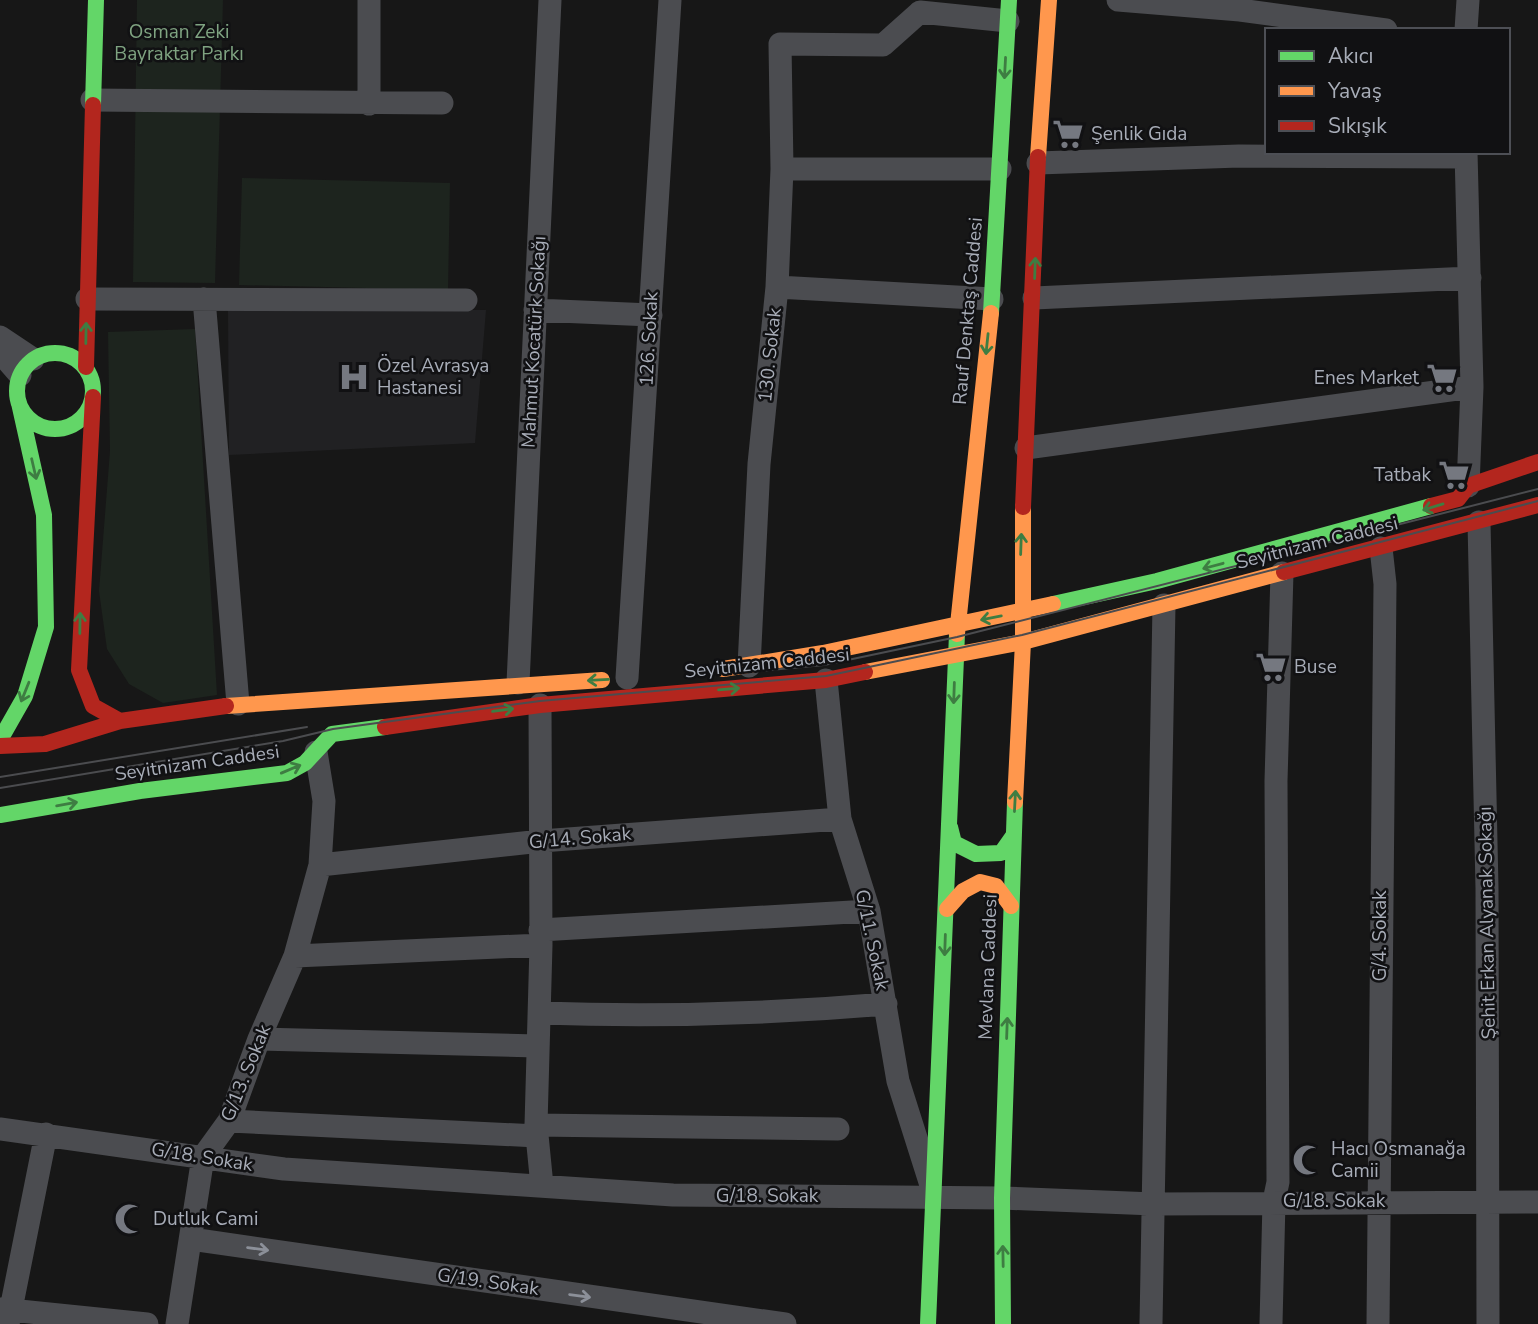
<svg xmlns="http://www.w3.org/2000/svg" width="1538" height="1324" font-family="'Nunito Sans',sans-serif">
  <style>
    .built { fill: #212123 }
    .green { fill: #1d241e }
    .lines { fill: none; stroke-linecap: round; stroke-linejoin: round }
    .street { stroke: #4b4c50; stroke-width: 23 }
    .fast { stroke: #63d668; stroke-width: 16 }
    .slow { stroke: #ff974d; stroke-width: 16 }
    .jam { stroke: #b3261e; stroke-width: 16 }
    .tram { stroke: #4b4c4f; stroke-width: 2 }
    .oneway { stroke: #3e7d42 }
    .oneway2 { stroke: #8c9099 }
    .labels { text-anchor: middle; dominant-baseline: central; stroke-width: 5; stroke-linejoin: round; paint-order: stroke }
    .park-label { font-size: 19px; fill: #7fa381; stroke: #111113 }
    .poi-label { font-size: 19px; fill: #a8adb8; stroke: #111113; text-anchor: start }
    .street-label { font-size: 19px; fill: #a8adb8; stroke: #111113 }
  </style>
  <rect width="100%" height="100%" fill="#171717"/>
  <path class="built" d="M228,309l258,1 -11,133 -246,12z"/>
  <path class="green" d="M137,0h86l-8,283 -82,-1z
    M242,178l208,5 -2,107 -209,-5z
    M195,329l22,366 -54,8 -34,-19 -22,-35 -8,-58 11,-140 -2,-119z"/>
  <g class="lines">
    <path class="street" d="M1118,0l122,10 146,20
      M920,12l88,9
      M1466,30l2,-30
      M92,100l350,3
      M369,104v-104
      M1466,152l6,235 -4,99
      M1038,163l201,-7 227,1
      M782,169h218
      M777,287l215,12
      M1034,298l436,-20
      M87,299l379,1
      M204,299l34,405
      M535,310l116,5
      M0,337l33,22
      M0,352l20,23
      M1026,448l446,-61
      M1479,522l8,366 1,436
      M749,666l10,-202 18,-177 5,-118 -2,-125 103,1 37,-33
      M627,678l43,-678
      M826,680l14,139 29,92 29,170 32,101
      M518,683l32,-683
      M540,705l1,240 -5,180 6,61
      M320,865l221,-24 299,-22
      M540,930l329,-19
      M295,956l246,-11
      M540,1013c116,4 231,1 346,-9
      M259,1039l278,7
      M229,1121l308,15
      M536,1125l302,4
      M0,1129l284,40 389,26 329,3 152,6 384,-2
      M191,1239l594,85
      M0,1309l147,15
      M8,1324l38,-190
      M177,1324l26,-167 26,-36 30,-82 36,-83 25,-91 4,-64 -8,-49
      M1151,1324l13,-719
      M1271,1324l3,-123 4,-19 -2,-401 6,-208
      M1378,1324l7,-740 -4,-36"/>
    <path class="fast" d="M93,105l3,-105
      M991,313l18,-313
      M17 391a38 38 0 1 1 76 0a38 38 0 1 1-76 0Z
      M1053,604l104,-23 274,-75
      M0,740l25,-44 21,-69 -2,-112 -25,-112
      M0,815l140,-24 147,-18 18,-10 27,-29 53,-7
      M950,827l4,16 22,11 25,-1 12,-17
      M928,1324l29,-690
      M1003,1324l-1,-126 13,-396"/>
    <path class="slow" d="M1038,157l11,-157
      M957,634l34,-321
      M723,669l100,-16 230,-49
      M865,672l158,-30 261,-70
      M226,706l376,-26
      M1015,802l8,-160v-135
      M947,909l16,-18 17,-9 16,4 15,20"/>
    <path class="jam" d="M86,367l7,-262
      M93,397l-14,273 14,36 27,15
      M1431,506l27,-7 10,-13 70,-24
      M1023,507l15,-350
      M1284,572l254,-67
      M385,727l155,-22 286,-25 39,-8
      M0,746l45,-2 75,-23 106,-15"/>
    <path class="tram" d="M758,671l66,-6 133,-28 581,-148
      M0,777l307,-50
      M0,788l283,-47 50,-12 207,-28 286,-25 196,-41 516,-134"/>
  </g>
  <defs><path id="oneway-shaft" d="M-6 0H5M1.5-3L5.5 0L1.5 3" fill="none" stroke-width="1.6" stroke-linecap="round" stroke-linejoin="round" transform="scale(1.75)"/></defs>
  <g class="oneway">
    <use href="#oneway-shaft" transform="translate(1005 68) rotate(93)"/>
    <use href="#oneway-shaft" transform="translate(1035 268) rotate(-88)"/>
    <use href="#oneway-shaft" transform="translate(86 333) rotate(-89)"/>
    <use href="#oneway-shaft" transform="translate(987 344) rotate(96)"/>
    <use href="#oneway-shaft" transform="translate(34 469) rotate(77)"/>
    <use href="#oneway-shaft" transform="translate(1433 507) rotate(163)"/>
    <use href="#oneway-shaft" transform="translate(1021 544) rotate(-88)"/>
    <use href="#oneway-shaft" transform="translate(1213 566) rotate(165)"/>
    <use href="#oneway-shaft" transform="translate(991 618) rotate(169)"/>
    <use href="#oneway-shaft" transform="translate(80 623) rotate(-89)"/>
    <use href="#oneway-shaft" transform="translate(598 680) rotate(177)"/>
    <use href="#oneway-shaft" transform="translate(729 689) rotate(-5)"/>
    <use href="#oneway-shaft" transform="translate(25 692) rotate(112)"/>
    <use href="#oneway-shaft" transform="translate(954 693) rotate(92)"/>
    <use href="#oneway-shaft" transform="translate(503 710) rotate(-8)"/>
    <use href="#oneway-shaft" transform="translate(291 769) rotate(-23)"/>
    <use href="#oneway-shaft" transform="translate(1015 801) rotate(-87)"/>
    <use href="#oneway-shaft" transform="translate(67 804) rotate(-10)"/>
    <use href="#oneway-shaft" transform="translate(945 945) rotate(92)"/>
    <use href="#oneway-shaft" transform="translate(1007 1028) rotate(-88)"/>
    <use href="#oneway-shaft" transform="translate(1003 1256) rotate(-91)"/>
  </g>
  <g class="oneway2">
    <use href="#oneway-shaft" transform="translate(258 1249) rotate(8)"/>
    <use href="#oneway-shaft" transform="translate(580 1296) rotate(8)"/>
  </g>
  <defs>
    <g id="supermarket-bare" transform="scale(2.415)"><path d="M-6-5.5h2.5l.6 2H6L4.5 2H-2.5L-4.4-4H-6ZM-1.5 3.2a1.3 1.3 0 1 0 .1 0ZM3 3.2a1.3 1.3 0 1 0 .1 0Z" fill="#757880" stroke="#111113" stroke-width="2.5" paint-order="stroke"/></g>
    <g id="hospital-bare" transform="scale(2.415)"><path d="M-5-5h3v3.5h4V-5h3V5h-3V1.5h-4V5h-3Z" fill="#757880" stroke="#111113" stroke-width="2.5" paint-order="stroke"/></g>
    <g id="mosque-bare" transform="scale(2.415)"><path d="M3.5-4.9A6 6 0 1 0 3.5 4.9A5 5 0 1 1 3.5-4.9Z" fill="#757880" stroke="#111113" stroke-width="2.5" paint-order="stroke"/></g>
  </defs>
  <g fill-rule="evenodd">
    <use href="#supermarket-bare" x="1068" y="134"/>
    <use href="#hospital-bare" x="354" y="377"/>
    <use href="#supermarket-bare" x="1442" y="378"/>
    <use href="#supermarket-bare" x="1454" y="475"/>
    <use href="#supermarket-bare" x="1271" y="667"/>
    <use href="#mosque-bare" x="1308" y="1160"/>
    <use href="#mosque-bare" x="130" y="1219"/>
  </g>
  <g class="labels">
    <g class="park-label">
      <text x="179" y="32">Osman Zeki<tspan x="179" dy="22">Bayraktar Parkı</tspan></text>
    </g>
    <g class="poi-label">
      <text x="1091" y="134">Şenlik Gıda</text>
      <text x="377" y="366">Özel Avrasya<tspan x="377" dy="22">Hastanesi</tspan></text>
      <text x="1419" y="378" text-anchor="end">Enes Market</text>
      <text x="1431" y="475" text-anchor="end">Tatbak</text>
      <text x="1294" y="667">Buse</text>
      <text x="1331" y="1149">Hacı Osmanağa<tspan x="1331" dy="22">Camii</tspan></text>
      <text x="153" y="1219">Dutluk Cami</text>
    </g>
    <g class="street-label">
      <text transform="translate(968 311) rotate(-85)">Rauf Denktaş Caddesi</text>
      <text transform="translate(649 339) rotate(-87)">126. Sokak</text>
      <text transform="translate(534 342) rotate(-87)">Mahmut Kocatürk Sokağı</text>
      <text transform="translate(770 355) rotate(-84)">130. Sokak</text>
      <text transform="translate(1317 543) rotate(-14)">Seyitnizam Caddesi</text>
      <text transform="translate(767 663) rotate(-6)">Seyitnizam Caddesi</text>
      <text transform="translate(197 763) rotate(-8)">Seyitnizam Caddesi</text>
      <text transform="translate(580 838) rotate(-5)">G/14. Sokak</text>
      <text transform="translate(1487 923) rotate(-91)">Şehit Erkan Alyanak Sokağı</text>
      <text transform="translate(1380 936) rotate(-90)">G/4. Sokak</text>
      <text transform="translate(872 940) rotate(78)">G/11. Sokak</text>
      <text transform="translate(988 967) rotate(-88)">Mevlana Caddesi</text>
      <text transform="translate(246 1073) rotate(-68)">G/13. Sokak</text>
      <text transform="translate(202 1157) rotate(9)">G/18. Sokak</text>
      <text x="767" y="1196">G/18. Sokak</text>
      <text x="1334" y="1201">G/18. Sokak</text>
      <text transform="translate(488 1282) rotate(8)">G/19. Sokak</text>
    </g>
  </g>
  <rect x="1265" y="28" width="245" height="126" fill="#111113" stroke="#4d4f55" stroke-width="2"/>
  <rect x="1279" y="51" width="35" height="10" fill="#63d668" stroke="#4d4f55" stroke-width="2"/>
  <text x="1328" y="63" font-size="21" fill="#a8adb8">Akıcı</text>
  <rect x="1279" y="86" width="35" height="10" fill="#ff974d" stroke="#4d4f55" stroke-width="2"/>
  <text x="1328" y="98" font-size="21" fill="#a8adb8">Yavaş</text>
  <rect x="1279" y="121" width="35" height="10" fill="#b3261e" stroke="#4d4f55" stroke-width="2"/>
  <text x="1328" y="133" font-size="21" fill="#a8adb8">Sıkışık</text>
</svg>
